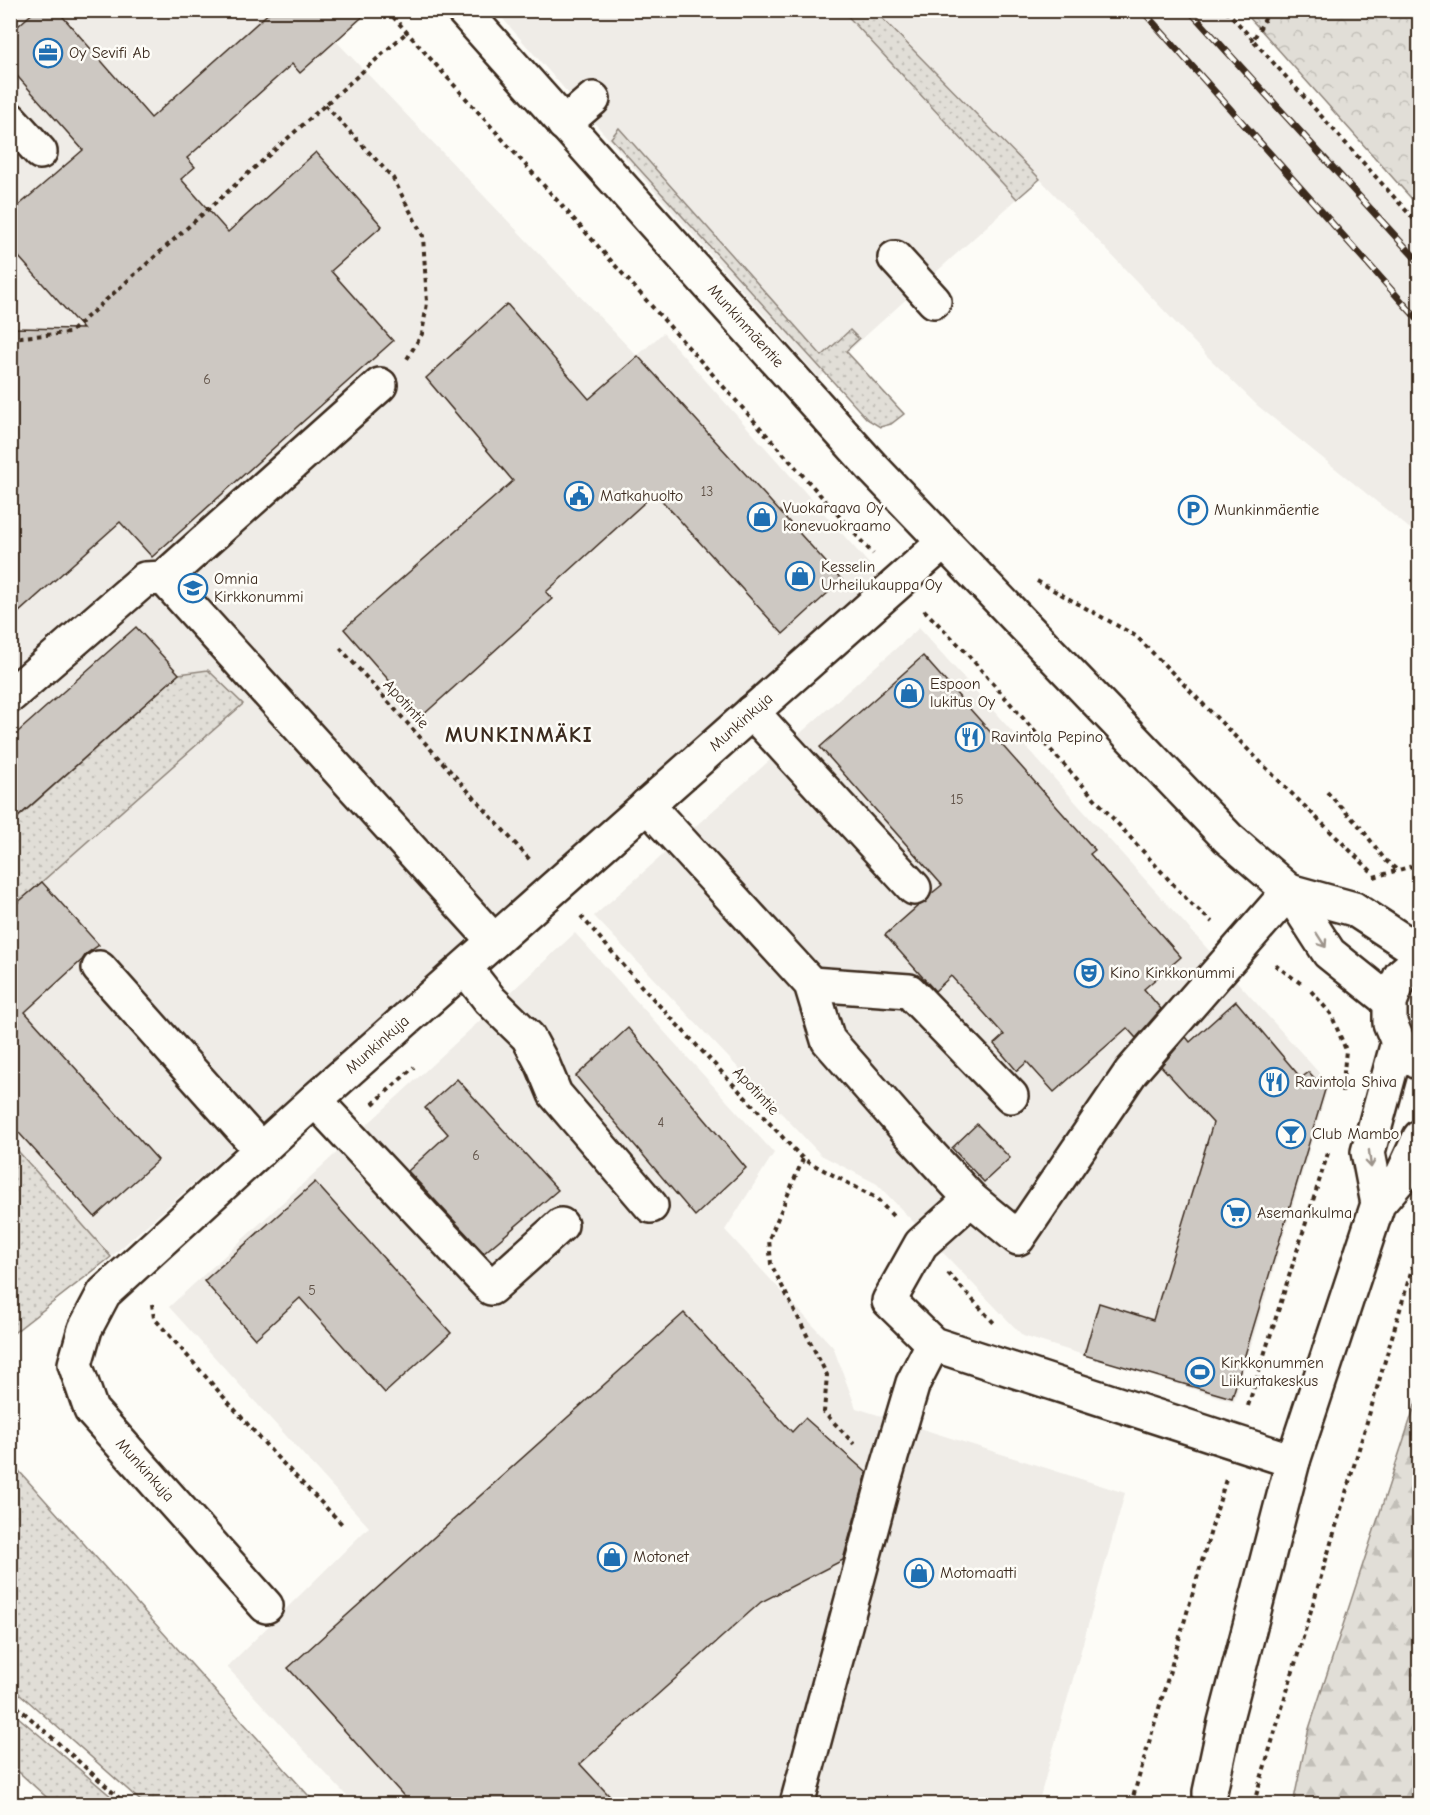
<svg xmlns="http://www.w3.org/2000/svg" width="1430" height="1815" font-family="'Comic Neue',sans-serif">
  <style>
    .built { fill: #efece7 }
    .grass { fill: url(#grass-dots); stroke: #8e847a; stroke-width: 1.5 }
    .forest { fill: url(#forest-firs); stroke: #8e847a; stroke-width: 1.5 }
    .park { fill: url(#park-crowns); stroke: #8e847a; stroke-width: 1.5 }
    .building { fill: #cdc8c2; stroke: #3b2a1e; stroke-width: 1.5 }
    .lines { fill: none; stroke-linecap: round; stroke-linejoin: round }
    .minor-casing { stroke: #3b2a1e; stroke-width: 38 }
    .major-casing { stroke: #3b2a1e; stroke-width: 38 }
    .path { stroke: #3b2a1e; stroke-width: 4; stroke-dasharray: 4.5 4.5; stroke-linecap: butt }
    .minor { stroke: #fdfcf7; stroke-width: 33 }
    .major { stroke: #fdfcf7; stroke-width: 33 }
    .rail-casing { stroke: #3b2a1e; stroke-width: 7 }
    .rail { stroke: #fdfcf7; stroke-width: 4.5; stroke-dasharray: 14; stroke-linecap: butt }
    .oneway { stroke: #9c938a }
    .labels { text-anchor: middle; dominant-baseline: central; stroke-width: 5; stroke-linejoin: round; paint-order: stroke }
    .number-label { font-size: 14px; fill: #605247 }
    .poi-label { font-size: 16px; fill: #3b2a1e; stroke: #fdfcf7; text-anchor: start }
    .street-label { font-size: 16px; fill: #3b2a1e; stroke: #fdfcf7 }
    .district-label { font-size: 22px; font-weight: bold; letter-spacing: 1.5px; fill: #3b2a1e; stroke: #fdfcf7 }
  </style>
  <defs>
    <pattern id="grass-dots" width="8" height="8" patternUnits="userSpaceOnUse" patternTransform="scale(1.5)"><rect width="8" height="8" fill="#e1ded7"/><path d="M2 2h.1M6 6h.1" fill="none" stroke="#c2bfb8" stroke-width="1.8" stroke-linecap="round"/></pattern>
    <pattern id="forest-firs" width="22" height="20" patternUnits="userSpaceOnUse" patternTransform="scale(1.5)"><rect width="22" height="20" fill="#e1ded7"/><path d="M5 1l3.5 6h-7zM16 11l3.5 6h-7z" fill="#c2bfb8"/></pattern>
    <pattern id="park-crowns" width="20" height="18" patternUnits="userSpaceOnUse" patternTransform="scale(1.5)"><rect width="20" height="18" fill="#e1ded7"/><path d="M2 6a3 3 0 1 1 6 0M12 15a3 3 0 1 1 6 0" fill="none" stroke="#c2bfb8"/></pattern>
  </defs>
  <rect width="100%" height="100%" fill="#fdfcf7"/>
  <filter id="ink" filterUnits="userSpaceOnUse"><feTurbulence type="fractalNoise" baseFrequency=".0167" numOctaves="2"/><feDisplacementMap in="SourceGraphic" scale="12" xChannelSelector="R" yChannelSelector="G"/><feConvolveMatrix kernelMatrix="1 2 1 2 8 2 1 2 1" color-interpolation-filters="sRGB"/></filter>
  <g filter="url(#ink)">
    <path class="built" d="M10,11h354l3,3 -31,27 301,315 26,-23 216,242 -768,682 -100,-114z
      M496,11h347l174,188 -198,179z
      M875,11h351l193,215v310l-161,-130 -51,-50 -167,-177z
      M919,628l410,456 -95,318 -211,-66 -146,-152 -56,-29 -227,-239z
      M575,933l199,220 -49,77 108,117 23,61 269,85 -87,311h-684l-127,-137 142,-140 -200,-220z"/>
    <path class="grass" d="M843,11h32l165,168 -23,20z
      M619,128l203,228 28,-26 9,9 -13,12 58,63 -13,10 -11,3 -13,-8 -256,-281z
      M208,670l35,34 -232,205v-85l168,-150z
      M11,1143l100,114 -100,78h-1z
      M10,1462h1l305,342h-172l-133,-118z
      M10,1710l110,94h-66l-43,-39z"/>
    <path class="forest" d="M1419,1393v411h-126l15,-72z"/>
    <path class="park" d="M1243,11h176v196l-159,-178z"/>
    <path class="building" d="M36,10h21l94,108 121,-108h98l-70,63 -8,-9 -105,94 8,9 -14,12 47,53 88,-80 66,74 -51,45 62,70 -241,216 -32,-35 -110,98v-292l73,1 -73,-82v-34l73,-63 -73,-82v-35z
      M507,304l82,95 49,-43 204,224 -59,54 -128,-141 -109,99 6,7 -131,118 -77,-88 169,-148 -87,-103z
      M136,627l43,47 -169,150v-85z
      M923,656l172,194 -5,4 91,103 -37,32 17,20 -25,29 -9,-10 -73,64 -27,-30 -10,9 -23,-27 10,-9 -53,-59 -16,15 -50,-56 33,-29 8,-4 5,-8 11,-9 -122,-138z
      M42,882l57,63 -13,9 -4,6 -57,52 133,148 -63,57 -85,-94v-214z
      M1236,1001l65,77 8,-6 16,18 -93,308 -148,-43 15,-52 54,17 60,-197 -52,-57 25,-29 4,5z
      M628,1028l118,140 -51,48 -119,-140z
      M457,1079l101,111 -74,63 -76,-82 40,-37 -23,-26z
      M977,1124l33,34 -26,24 -32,-34z
      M315,1182l136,151 -66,60 -85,-95 -45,41 -51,-58z
      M684,1313l108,119 13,-14 62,55 -24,87 -82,42 -181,162 37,40h-206l-123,-136z"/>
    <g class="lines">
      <g class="minor-casing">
        <g id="minor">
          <path id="s1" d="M463,10l409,457 356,371 61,53 40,62 61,49"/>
          <path d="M10,119l30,33"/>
          <path d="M564,124l29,-25"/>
          <path d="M895,258l39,43"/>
          <path d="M380,385l-216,193 330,363"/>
          <path d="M10,696l135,-117 19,-1"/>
          <path d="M752,712l162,176"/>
          <path d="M647,805l164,179 17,56 79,90 64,69 47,39 113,-166 158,-181"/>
          <path d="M1289,891l65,18 66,43"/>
          <path d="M1420,959l-19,16 -11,27v21l8,19 11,14 11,7"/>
          <path d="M99,968l162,182"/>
          <path d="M465,968l25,32 38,37 15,28 12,29 96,112"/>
          <path d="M811,984l98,7 102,105"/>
          <path d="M315,1100l176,188 70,-63"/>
          <path d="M971,1199l-50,45 -32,57 44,43 360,117"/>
          <path id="s2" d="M266,1606l-175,-196 -16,-46 10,-35 19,-36 211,-193 629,-558"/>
          <path d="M797,1804l88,-327 28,-94 20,-39"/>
        </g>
      </g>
      <g class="major-casing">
        <path id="major" d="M1378,1204l-10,-52 30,-110
          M1210,1804v-12l15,-70 68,-261 85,-257 24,-28 18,-39"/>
      </g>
      <path class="path" d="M387,10l486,544
        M1226,10l27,30
        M1270,10l-17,30 167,186
        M325,105l68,73 30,58 4,67 -5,31 -15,25
        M10,338l59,-5 338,-301
        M1037,581l99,55 147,149 90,88
        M924,610l39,39 93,107 135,148 21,18
        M340,648l190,212
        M1327,792l35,37 23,31 11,9
        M1374,877l46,-13
        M581,916l62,72 160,171 73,39 19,20
        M1275,965l28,20
        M1311,991l20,23 15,36 -4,43
        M373,1104l41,-37
        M803,1159l-34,80 2,25 56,111 -3,37 30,32
        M948,1273l46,50
        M152,1304l2,14 119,135 69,71
        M1248,1406l80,-253
        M10,1700l116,104
        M1131,1804l95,-325
        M1255,1804v-5l122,-411 43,-147"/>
      <use href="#minor" class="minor"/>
      <use href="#major" class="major"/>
      <g class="rail-casing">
        <path id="rail" d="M1142,10l278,312
          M1189,10l231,253"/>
      </g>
      <use href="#rail" class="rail"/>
    </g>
    <defs><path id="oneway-shaft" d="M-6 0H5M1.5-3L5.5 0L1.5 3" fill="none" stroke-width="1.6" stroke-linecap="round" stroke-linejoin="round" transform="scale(1.5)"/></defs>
    <g class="oneway">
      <use href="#oneway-shaft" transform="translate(1321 940) rotate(57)"/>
      <use href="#oneway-shaft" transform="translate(1370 1159) rotate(83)"/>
    </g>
  </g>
  <defs>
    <g id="office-ring" transform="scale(1.5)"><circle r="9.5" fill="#fdfcf7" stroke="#1f6fb2" stroke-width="1.5"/><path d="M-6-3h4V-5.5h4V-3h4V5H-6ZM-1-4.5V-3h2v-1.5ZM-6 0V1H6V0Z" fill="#1f6fb2"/></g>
    <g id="civic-ring" transform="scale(1.5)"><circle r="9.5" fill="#fdfcf7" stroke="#1f6fb2" stroke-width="1.5"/><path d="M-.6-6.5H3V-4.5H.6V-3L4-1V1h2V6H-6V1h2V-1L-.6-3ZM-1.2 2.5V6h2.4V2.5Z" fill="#1f6fb2"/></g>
    <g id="parking-ring" transform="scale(1.5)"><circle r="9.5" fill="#fdfcf7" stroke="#1f6fb2" stroke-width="1.5"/><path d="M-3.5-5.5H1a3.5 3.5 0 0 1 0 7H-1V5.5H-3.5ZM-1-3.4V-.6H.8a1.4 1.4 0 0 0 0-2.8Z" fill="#1f6fb2"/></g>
    <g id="shop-ring" transform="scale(1.5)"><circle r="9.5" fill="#fdfcf7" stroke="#1f6fb2" stroke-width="1.5"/><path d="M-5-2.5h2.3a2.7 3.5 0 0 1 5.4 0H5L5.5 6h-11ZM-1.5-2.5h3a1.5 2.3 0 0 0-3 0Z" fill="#1f6fb2"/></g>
    <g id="school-ring" transform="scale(1.5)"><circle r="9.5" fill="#fdfcf7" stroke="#1f6fb2" stroke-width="1.5"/><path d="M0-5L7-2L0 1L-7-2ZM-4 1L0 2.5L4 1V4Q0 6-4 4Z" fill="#1f6fb2"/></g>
    <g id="restaurant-ring" transform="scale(1.5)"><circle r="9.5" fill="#fdfcf7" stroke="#1f6fb2" stroke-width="1.5"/><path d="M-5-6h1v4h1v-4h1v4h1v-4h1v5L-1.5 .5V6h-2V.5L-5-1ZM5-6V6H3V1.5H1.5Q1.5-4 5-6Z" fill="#1f6fb2"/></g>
    <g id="theatre-ring" transform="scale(1.5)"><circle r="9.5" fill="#fdfcf7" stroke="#1f6fb2" stroke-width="1.5"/><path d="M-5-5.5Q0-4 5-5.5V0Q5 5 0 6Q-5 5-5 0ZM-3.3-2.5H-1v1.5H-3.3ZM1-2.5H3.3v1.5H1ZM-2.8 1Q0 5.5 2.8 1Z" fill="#1f6fb2"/></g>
    <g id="bar-ring" transform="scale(1.5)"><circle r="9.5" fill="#fdfcf7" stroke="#1f6fb2" stroke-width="1.5"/><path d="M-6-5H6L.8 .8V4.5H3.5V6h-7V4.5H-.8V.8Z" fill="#1f6fb2"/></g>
    <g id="supermarket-ring" transform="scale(1.5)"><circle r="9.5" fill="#fdfcf7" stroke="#1f6fb2" stroke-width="1.5"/><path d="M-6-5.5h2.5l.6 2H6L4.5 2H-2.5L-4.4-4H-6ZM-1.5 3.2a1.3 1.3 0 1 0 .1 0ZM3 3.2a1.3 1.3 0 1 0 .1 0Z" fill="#1f6fb2"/></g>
    <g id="stadium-ring" transform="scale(1.5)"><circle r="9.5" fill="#fdfcf7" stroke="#1f6fb2" stroke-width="1.5"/><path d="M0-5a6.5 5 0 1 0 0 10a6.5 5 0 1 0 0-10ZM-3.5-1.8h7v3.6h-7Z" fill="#1f6fb2"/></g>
  </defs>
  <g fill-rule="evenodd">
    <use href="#office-ring" x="48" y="53"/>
    <use href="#civic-ring" x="579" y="496"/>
    <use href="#parking-ring" x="1193" y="510"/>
    <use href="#shop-ring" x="762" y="517"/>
    <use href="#shop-ring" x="800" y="576"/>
    <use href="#school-ring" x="193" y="588"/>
    <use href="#shop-ring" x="909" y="693"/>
    <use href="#restaurant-ring" x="970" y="737"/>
    <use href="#theatre-ring" x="1089" y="973"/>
    <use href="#restaurant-ring" x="1274" y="1082"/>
    <use href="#bar-ring" x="1291" y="1134"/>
    <use href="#supermarket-ring" x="1236" y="1213"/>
    <use href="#stadium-ring" x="1200" y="1372"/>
    <use href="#shop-ring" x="612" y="1557"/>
    <use href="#shop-ring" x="919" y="1573"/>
  </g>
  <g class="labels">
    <g class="number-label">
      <text x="207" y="379">6</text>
      <text x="707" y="491">13</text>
      <text x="957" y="799">15</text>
      <text x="661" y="1122">4</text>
      <text x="476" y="1155">6</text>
      <text x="312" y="1290">5</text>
    </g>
    <g class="poi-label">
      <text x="69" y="53">Oy Sevifi Ab</text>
      <text x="600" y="496">Matkahuolto</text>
      <text x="783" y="508">Vuokaraava Oy<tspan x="783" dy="18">konevuokraamo</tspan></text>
      <text x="1214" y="510">Munkinmäentie</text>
      <text x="821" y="567">Kesselin<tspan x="821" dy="18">Urheilukauppa Oy</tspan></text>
      <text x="214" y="579">Omnia<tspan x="214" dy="18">Kirkkonummi</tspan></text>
      <text x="930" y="684">Espoon<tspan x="930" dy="18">lukitus Oy</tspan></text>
      <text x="991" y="737">Ravintola Pepino</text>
      <text x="1110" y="973">Kino Kirkkonummi</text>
      <text x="1295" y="1082">Ravintola Shiva</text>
      <text x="1312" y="1134">Club Mambo</text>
      <text x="1257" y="1213">Asemankulma</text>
      <text x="1221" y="1363">Kirkkonummen<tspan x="1221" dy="18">Liikuntakeskus</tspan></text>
      <text x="633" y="1557">Motonet</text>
      <text x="940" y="1573">Motomaatti</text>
    </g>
    <g class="street-label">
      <text stroke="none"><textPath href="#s1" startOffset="424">Munkinmäentie</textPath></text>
      <text transform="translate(406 704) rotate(48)">Apotintie</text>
      <text stroke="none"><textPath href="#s2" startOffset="1244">Munkinkuja</textPath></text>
      <text stroke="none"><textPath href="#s2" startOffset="758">Munkinkuja</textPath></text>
      <text transform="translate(756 1091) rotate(47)">Apotintie</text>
      <text transform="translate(145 1470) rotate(48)">Munkinkuja</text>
    </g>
    <g class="district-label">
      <text x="519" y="735">MUNKINMÄKI</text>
    </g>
  </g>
  <rect width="1430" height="1815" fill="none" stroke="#fdfcf7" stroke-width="36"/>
  <rect x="18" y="18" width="1394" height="1779" fill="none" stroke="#3b2a1e" stroke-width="2" filter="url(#ink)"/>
</svg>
